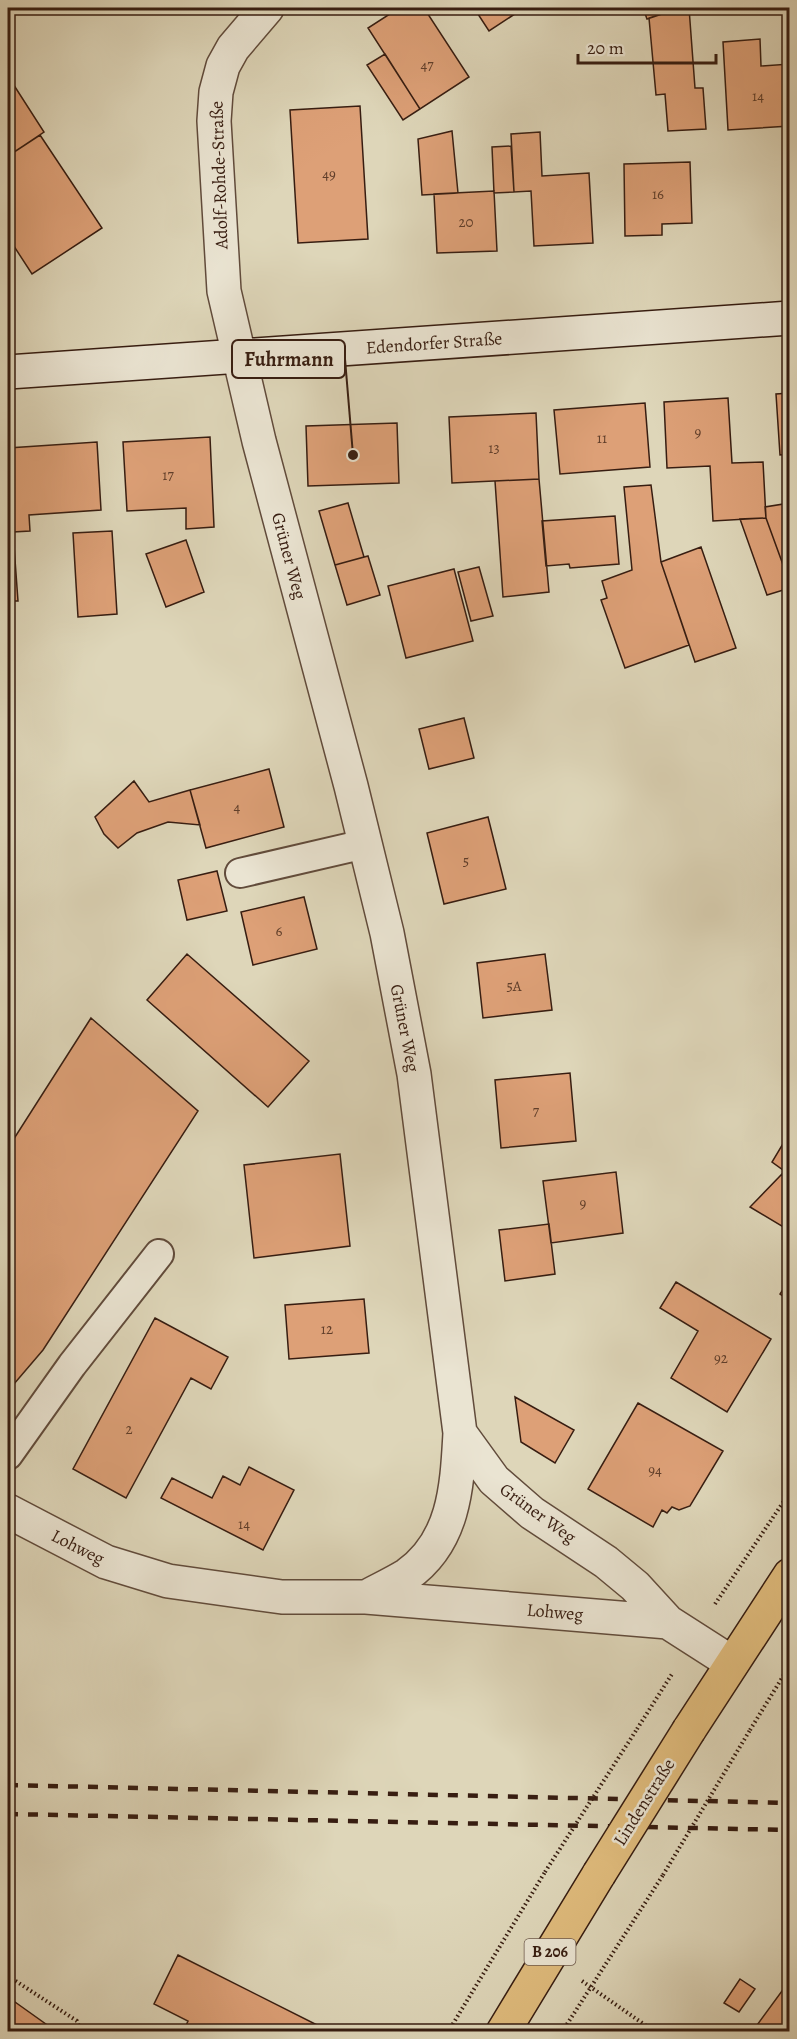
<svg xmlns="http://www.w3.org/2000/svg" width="797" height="2039" font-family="Alegreya,serif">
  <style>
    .building { fill: #dda077; stroke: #371d11; stroke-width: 1.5 }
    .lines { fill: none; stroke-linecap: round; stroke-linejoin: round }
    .lane-casing { stroke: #614b3b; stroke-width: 32 }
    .street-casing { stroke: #614b3b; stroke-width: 36 }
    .secondary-casing { stroke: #371d11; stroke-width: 36 }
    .primary-casing { stroke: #371d11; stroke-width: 36 }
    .path { stroke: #371d11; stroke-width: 4; stroke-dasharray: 1.5 3; stroke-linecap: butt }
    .lane { stroke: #eae4d2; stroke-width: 28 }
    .street { stroke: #eae4d2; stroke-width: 33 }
    .secondary { stroke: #eae4d2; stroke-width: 33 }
    .primary { stroke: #dfbb7c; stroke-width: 33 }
    .rail { stroke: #371d11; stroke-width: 4.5; stroke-dasharray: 10 10; stroke-linecap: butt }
    .primary-bridge-casing { stroke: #371d11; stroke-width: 36; stroke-linecap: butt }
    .path-bridge { stroke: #371d11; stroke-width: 4; stroke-dasharray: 1.5 3; stroke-linecap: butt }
    .primary-bridge { stroke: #dfbb7c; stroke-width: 33 }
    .labels { text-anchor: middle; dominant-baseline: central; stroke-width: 5; stroke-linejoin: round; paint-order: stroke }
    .number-label { font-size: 15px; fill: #603e2a }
    .shield { fill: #eae4d2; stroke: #6d594b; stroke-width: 1.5 }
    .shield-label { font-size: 16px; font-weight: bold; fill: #371d11 }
    .street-label { font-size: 18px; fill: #371d11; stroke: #eae4d2 }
    .leader { fill: none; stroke: #371d11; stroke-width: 2 }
    .callout-dot { fill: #371d11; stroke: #eae4d2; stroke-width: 2 }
    .callout { fill: #eae4d2; stroke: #371d11; stroke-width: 2 }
    .callout-label { font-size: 20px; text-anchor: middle; font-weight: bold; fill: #371d11 }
  </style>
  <rect width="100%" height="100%" fill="#ded6b9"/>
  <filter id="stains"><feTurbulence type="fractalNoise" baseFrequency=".00333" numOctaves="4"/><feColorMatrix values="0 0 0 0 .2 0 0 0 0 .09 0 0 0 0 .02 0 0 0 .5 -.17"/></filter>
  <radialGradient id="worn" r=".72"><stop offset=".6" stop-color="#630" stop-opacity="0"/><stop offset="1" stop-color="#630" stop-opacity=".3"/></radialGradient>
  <path class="building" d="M399,8h25l45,69 -49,32 -52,-81z
    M474,8h50l-35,23z
    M643,8h37l-33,11z
    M680,8h9l6,80h8l3,41 -38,2 -3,-37 -9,1 -7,-77z
    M760,39l1,27 29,-2v62l-62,4 -5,-88z
    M385,54l35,55 -17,11 -36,-55z
    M8,76l36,56 -36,24z
    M360,106l8,133 -70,4 -8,-133z
    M452,131l6,62 -36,2 -4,-56z
    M540,132l2,44 47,-3 4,70 -59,3 -3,-55 -17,1 -3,-58z
    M40,135l62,93 -70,46 -24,-37v-81z
    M511,146l3,46 -20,1 -2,-46z
    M690,162l2,61 -30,1v11l-37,1 -1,-72z
    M494,191l3,60 -60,2 -3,-59z
    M790,393v61l-10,1 -4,-61z
    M728,398l4,65 31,-1 3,56 -53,3 -3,-55 -43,2 -3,-66z
    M645,403l5,64 -90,7 -6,-64z
    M536,413l3,66 -87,4 -3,-66z
    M397,423l2,60 -91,3 -2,-60z
    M210,437l4,90 -28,2v-21l-59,3 -4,-69z
    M97,442l4,68 -72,5 1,16 -17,1 5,69h-10v-153z
    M539,479l10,113 -46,5 -8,-116z
    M651,485l10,77 28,83 -64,23 -24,-68 6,-2 -5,-17 30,-11 -8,-83z
    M348,503l16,54 -29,8 -16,-54z
    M790,503v81l-24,-66 -1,-11z
    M615,516l4,48 -49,4 -1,-4 -23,2 -4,-45z
    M766,518l24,66v4l-23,7 -27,-76z
    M112,531l5,83 -39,3 -5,-84z
    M186,540l18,52 -38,15 -20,-53z
    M701,547l35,101 -41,14 -34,-100z
    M368,556l12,39 -33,10 -12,-40z
    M479,567l14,49 -22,5 -13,-49z
    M454,569l19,72 -67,17 -18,-72z
    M464,718l10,40 -45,11 -10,-40z
    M269,769l15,58 -78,21 -16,-58z
    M134,781l15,21 41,-12 10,35 -32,-3 -31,11 -19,15 -14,-14 -9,-17z
    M488,817l18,72 -62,15 -17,-71z
    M217,871l10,40 -40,9 -9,-40z
    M304,897l13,52 -64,16 -12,-53z
    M187,954l122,107 -41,46 -121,-107z
    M545,954l7,56 -69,8 -6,-55z
    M91,1018l107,93 -155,239 -35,41v-243z
    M570,1073l6,68 -75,7 -6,-68z
    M790,1132v43l-18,-13z
    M340,1154l10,92 -96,12 -10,-93z
    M616,1172l7,61 -72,10 -8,-62z
    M782,1174l8,5v52l-40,-24z
    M549,1224l6,50 -50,7 -6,-51z
    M790,1279v22l-10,-7z
    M676,1282l95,57 -44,73 -56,-34 27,-47 -38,-23z
    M364,1299l5,54 -80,6 -4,-54z
    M155,1318l73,39 -17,32 -20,-11 -65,120 -53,-29z
    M515,1397l59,33 -19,33 -34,-21z
    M638,1403l85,48 -33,55 -11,4 -7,-3 -5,6 -5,-3 -9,17 -65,-38z
    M249,1467l45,23 -31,60 -102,-52 11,-20 40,20 11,-22 17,9z
    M178,1955l153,77h-148l5,-11 -34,-17z
    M740,1979l15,10 -16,23 -15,-9z
    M790,1980v52h-38z
    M8,1997l49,35h-49z"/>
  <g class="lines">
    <g class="lane-casing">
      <path id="lane" d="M240,873l125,-29
        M8,1455l64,-90 87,-111"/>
    </g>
    <g class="street-casing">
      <path id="street" d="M267,8l-34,40 -10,18 -7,26 -2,29 10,170 35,150 92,345 36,147 27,141 46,359 34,47 38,33 74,49 29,24 33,36
        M8,1511l98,51 62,19 114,16h84l302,25 64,41
        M366,1597c13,-7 28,-14 41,-22 48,-34 50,-89 53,-142"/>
    </g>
    <g class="secondary-casing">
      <path id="secondary" d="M8,372l782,-54"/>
    </g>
    <g class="primary-casing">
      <path id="primary" d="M689,1730l101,-155
        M503,2032l96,-158"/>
    </g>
    <path class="path" d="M8,324l1,8
      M715,1604l75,-112
      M637,1729l35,-55
      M750,1730l40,-65
      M8,1976l69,45 4,11
      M582,1981l63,44 2,7
      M448,2032l97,-160
      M562,2032l101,-157"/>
    <use href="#lane" class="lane"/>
    <use href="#street" class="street"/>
    <use href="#secondary" class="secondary"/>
    <use href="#primary" class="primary"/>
    <path class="rail" d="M8,1785l782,18
      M8,1814l782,16"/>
    <g class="primary-bridge-casing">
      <path id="primary-bridge" d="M599,1874l90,-144"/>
    </g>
    <path class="path-bridge" d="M545,1872l92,-143
      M663,1875l87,-145"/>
    <use href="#primary-bridge" class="primary-bridge"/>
  </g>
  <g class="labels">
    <g class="number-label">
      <text x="427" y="65">47</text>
      <text x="758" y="96">14</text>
      <text x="329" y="174">49</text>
      <text x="658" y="194">16</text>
      <text x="466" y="222">20</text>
      <text x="698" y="432">9</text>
      <text x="602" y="438">11</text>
      <text x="494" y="448">13</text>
      <text x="168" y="475">17</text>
      <text x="237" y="807">4</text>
      <text x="466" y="861">5</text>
      <text x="279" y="931">6</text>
      <text x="514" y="986">5A</text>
      <text x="536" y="1111">7</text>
      <text x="583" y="1203">9</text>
      <text x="327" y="1329">12</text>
      <text x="721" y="1358">92</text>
      <text x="129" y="1429">2</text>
      <text x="655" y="1470">94</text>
      <text x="244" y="1524">14</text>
    </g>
    <rect class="shield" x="524.5" y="1939" width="51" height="26" rx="4.5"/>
    <g class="shield-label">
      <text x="550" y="1952">B 206</text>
    </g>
    <g class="street-label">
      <text transform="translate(219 175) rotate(-92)">Adolf-Rohde-Straße</text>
      <text transform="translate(434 343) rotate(-4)">Edendorfer Straße</text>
      <text transform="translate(289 556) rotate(75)">Grüner Weg</text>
      <text transform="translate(405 1028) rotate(79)">Grüner Weg</text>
      <text transform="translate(538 1513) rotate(36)">Grüner Weg</text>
      <text transform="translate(78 1547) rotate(27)">Lohweg</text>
      <text transform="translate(555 1612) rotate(5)">Lohweg</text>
      <text transform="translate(644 1802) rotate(-58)">Lindenstraße</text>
    </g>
  </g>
  <path class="leader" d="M353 455L345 359"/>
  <circle class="callout-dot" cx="353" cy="455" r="6"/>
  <rect class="callout" x="232" y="340" width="113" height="38" rx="6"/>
  <g class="callout-label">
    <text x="289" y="366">Fuhrmann</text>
  </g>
  <rect width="797" height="2039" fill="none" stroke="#ded6b9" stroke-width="30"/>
  <rect x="9" y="9" width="779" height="2021" fill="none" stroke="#371d11" stroke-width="3"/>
  <rect x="15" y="15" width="767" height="2009" fill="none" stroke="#371d11" stroke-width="1.5"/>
  <path d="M578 54v9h138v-9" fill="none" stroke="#371d11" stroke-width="3"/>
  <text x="587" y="54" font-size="18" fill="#371d11" stroke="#eae4d2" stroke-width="4.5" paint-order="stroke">20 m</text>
  <rect width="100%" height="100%" filter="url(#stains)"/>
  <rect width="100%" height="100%" fill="url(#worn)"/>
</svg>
